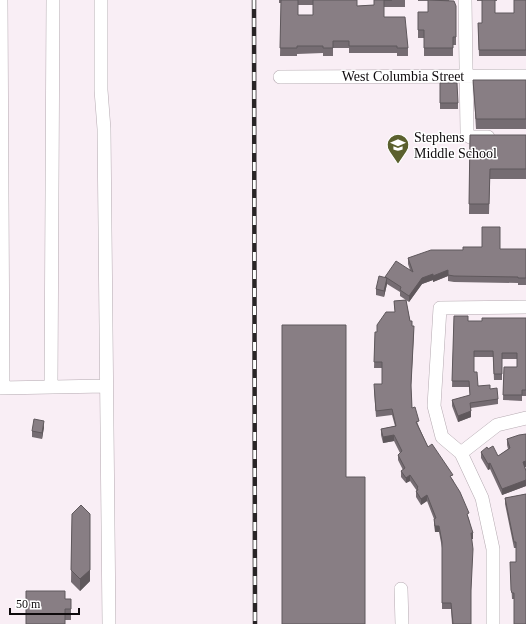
<svg xmlns="http://www.w3.org/2000/svg" width="526" height="624" font-family="'Times New Roman',serif">
  <style>
    .lines { fill: none; stroke-linecap: round; stroke-linejoin: round }
    .minor-casing { stroke: #b5aab1; stroke-width: 14 }
    .minor { stroke: #fff; stroke-width: 13 }
    .rail-casing { stroke: #292426; stroke-width: 4.5 }
    .rail { stroke: #fff; stroke-width: 3; stroke-dasharray: 9; stroke-linecap: butt }
    .wall { fill: #756c72; fill-rule: evenodd }
    .shaded-wall { fill: #5f585c }
    .building { fill: #887e84; stroke: #5f585c }
    .labels { text-anchor: middle; dominant-baseline: central; stroke-width: 3; stroke-linejoin: round; paint-order: stroke }
    .street-label { font-size: 14px; fill: #0e0a0c; stroke: #fff }
    .poi-label { font-size: 14px; fill: #0e0a0c; stroke: #fff; text-anchor: start }
  </style>
  <rect width="100%" height="100%" fill="#f9eef5"/>
  <g class="lines">
    <g class="minor-casing">
      <path id="minor" d="M1,0l2,388
        M101,0v90l3,39 5,495
        M465,0l2,132 3,5h18
        M280,77l246,-1
        M51,387l2,-387
        M0,388l106,-2
        M461,453l36,-28 29,-7
        M401,589l1,35
        M493,624v-75l-11,-51 -21,-45 -19,-16 -8,-31 6,-98 86,-1"/>
    </g>
    <use href="#minor" class="minor"/>
    <g class="rail-casing">
      <path id="rail" d="M254,0l1,624"/>
    </g>
    <use href="#rail" class="rail"/>
  </g>
  <path class="wall" d="M279,0h78v6l17,-1v-5h31v7h-21v10l24,31v8h-11v-3h-48v-5h-16v8h-10v-3l-26,1v2h-17l1,-53h-2zM298,5h15v10h-15z
    M418,0h31v1l7,5v39h-3v11h-29v-18h-6v-26h10v-11h-10z
    M477,0h20v1h-2v12h19l12,-13v56h-47l-1,-33h4v-22h-5z
    M473,80h53v49h-50z
    M440,83l18,20v6h-18z
    M470,135h56v44h-36l-1,35h-20z
    M500,249h26v36h-8v-2l-64,-1 -6,-1v-5l-15,6v-2l-11,4 -13,18 -3,-2 4,21 4,11 -3,56 1,20 7,19 9,20 25,33 16,39 4,20h-1l-1,56v29h-19l-1,-15h-9v-61l-3,-16h-4l-1,-7v-6l-7,-18 -6,4 -5,-8v-6h1l-7,-10 -4,2 -5,-6v-6l2,-1 -5,-10v-5l2,-2 -6,-12 -11,2 -2,-8v-6l14,-3 -3,-11 -16,2 -2,-27 8,-6v-16h-8l1,-36h2l18,-20 -1,-11 12,-1 -6,-4v-4l-13,-8 -3,13 -8,-2v-6l9,-12 25,-7 -2,-6v-6l55,-8z
    M454,316l14,5h14l44,-3v78h-4v5l-19,-1 1,-33h13v-8h-15v21h-8l-1,-23h-19v15l4,14 12,3 8,10v5l-27,4v9l-13,5 -6,-16v-6l18,-4 -1,-9h-17z
    M44,427l-2,12 -10,-2v-6z
    M526,434v33h-1l1,4v15l-24,9 -12,-26 -2,1 -7,-12v-6l7,-3 10,7 10,-7 -1,-4v-6z
    M526,494l-12,105h-2l-2,-37h6v-14h-2l-9,-44v-6z
    M72,514l18,67 -10,10 -9,-9z
    M65,599h6v21h-6z"/>
  <path class="shaded-wall" d="M448,270v6l-15,6v-6z
    M433,274v6l-11,4 -13,18v-6l13,-18z
    M387,278v6l-3,13v-6z
    M471,411v6l-13,5v-6z
    M44,421v6l-2,12v-6z
    M394,435v6l-11,2v-6z
    M526,461v6l-3,1v-6z
    M490,463v6l-2,1v-6z
    M410,475v6l-4,2v-5z
    M526,480v6l-24,9v-6z
    M427,495v6l-6,4v-6z
    M90,514v67l-10,10v-12z
    M435,526h4v6h-4z
    M471,533h2v6h-2z"/>
  <path class="building" d="M281,0h17v15h15v-15h44v6l17,-1v-5h18h-8v17h21l3,31h-11v-2h-48v-5h-16v7h-10v-2h-26v2h-17z
    M428,0l26,1 2,5v31h-3v11h-29v-18h-6v-18h10z
    M482,0h13v13h19v-13h12v50h-47l-1,-27h4z
    M473,80h53v39h-50z
    M440,83h17l1,20h-18z
    M470,135h56v34h-36l-1,35h-20z
    M482,227h18v22h26v29h-8v-1l-64,-1 -6,-1v-5l-15,6v-2l-11,4 -13,18 -9,-6 1,-3 -14,-9 -3,13 -8,-2 3,-13 8,2 -2,-1 11,-16 17,11 -5,-14 23,-8h32v-3h19z
    M406,300l4,21h2v5h2l-3,59 1,23 3,-1 4,14 -3,1 12,25 4,-3 21,31 -3,1 10,16 9,21 -2,1 6,19h-2l2,16 -2,41v34h-18l-2,-21h-9v-61l-3,-16h-4l-1,-7 2,-1 -9,-23 -6,4 -5,-8 2,-1 -1,-2 1,-1 -8,-12 -4,3 -5,-7 4,-3 -7,-13 4,-4 -8,-16 -11,2 -2,-8 15,-3 -4,-17 -16,2 -2,-27h8v-22h-8l1,-30h2v-7l9,-13h9l-1,-11z
    M454,316h14v5h14v-3h44v72h-4v5h-19l1,-28h13v-14h-15v21h-8l-1,-23h-19v21h3l1,14 12,-1v4l7,-1 1,11 -28,4 1,8 -13,5 -6,-16 18,-5 -1,-14h-17z
    M282,325h64v152h19v147h-83z
    M34,419l10,2 -2,12 -10,-2z
    M526,434v27l-3,1 3,9v9l-24,9 -12,-26 -2,1 -7,-12 6,-5 1,2 5,-3 5,10 12,-8 -3,-9 12,-4z
    M526,494v130h-12v-31h-2l-1,-3 -1,-28h6v-20h-2l-9,-44z
    M81,505l9,9v56l-10,9 -9,-9 1,-56z
    M26,591h39v8h6v10h-6v15h-39z"/>
  <defs>
    <g id="school-pin" transform="scale(1.15)"><path d="M0 17L-7.5 6A9.5 9.5 0 1 1 7.5 6Z" fill="#5b602e" stroke="#fff"/><path d="M0-5L7-2L0 1L-7-2ZM-4 1L0 2.5L4 1V4Q0 6-4 4Z" fill="#fff"/></g>
  </defs>
  <g fill-rule="evenodd">
    <use href="#school-pin" x="398" y="145"/>
  </g>
  <g class="labels">
    <g class="street-label">
      <text x="403" y="76">West Columbia Street</text>
    </g>
    <g class="poi-label">
      <text x="414" y="137">Stephens<tspan x="414" dy="16">Middle School</tspan></text>
    </g>
  </g>
  <path d="M10 608v6h69v-6" fill="none" stroke="#0e0a0c" stroke-width="2"/>
  <text x="16" y="608" font-size="12" fill="#0e0a0c" stroke="#ffffff" stroke-width="3" paint-order="stroke">50 m</text>
</svg>
